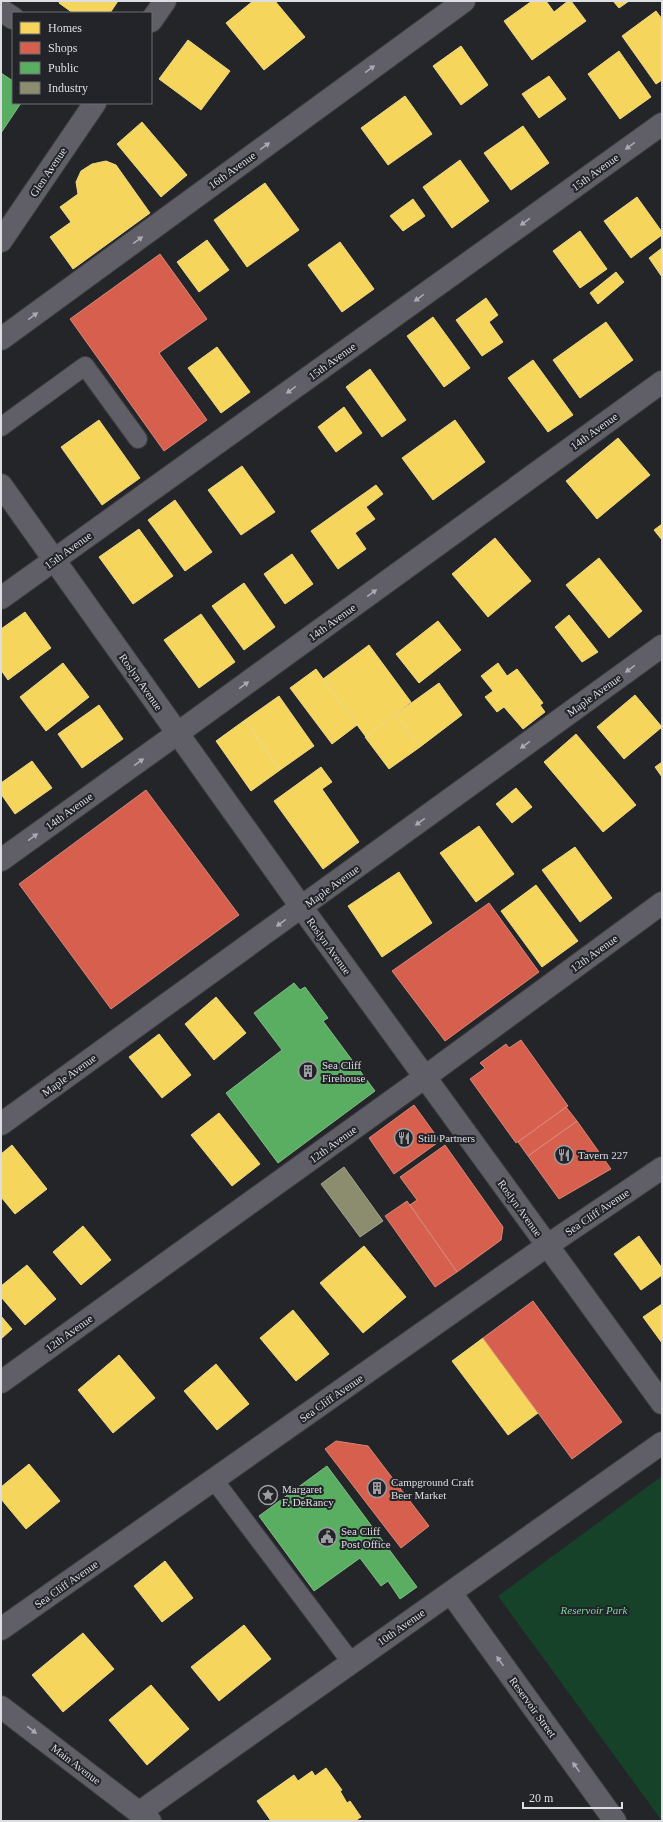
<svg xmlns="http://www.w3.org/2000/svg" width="663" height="1822" font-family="Georgia,serif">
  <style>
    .green { fill: #154229 }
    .homes { fill: #f6d55c; stroke: #eed884 }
    .shops { fill: #d6604d; stroke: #d88679 }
    .public { fill: #5aae61; stroke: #81bc87 }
    .industry { fill: #8c8c6e; stroke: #a4a590 }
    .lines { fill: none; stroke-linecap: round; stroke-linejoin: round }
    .service-casing { stroke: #3e3f41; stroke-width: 20 }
    .minor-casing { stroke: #3e3f41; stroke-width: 24 }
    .tertiary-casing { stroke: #3e3f41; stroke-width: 24 }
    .service { stroke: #605e66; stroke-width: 18 }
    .minor { stroke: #605e66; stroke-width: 22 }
    .tertiary { stroke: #605e66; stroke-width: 22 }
    .oneway { fill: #aaabb0 }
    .labels { text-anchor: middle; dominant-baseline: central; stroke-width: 4; stroke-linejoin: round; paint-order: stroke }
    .street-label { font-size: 11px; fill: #dcdee1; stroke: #222429 }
    .poi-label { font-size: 11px; fill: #dcdee1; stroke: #222429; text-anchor: start }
    .park-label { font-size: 11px; font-style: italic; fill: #7ad99c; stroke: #222429 }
  </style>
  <rect width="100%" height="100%" fill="#232528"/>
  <path class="green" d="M662,1476v345l-164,-225z"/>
  <path class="homes" d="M60,1h58l-8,12h-37l-14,-10z
    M253,1h22l30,36 -41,33 -38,-47z
    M532,1h14l8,11 14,-11h3l15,20 -54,39 -28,-39z
    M613,1h16l-10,7z
    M656,11l6,8v61l-6,4 -34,-48z
    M188,40l42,31 -29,39 -42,-31z
    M461,46l27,39 -27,20 -28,-39z
    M619,51l32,46 -31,22 -32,-45z
    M549,76l17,23 -27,19 -17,-24z
    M405,96l27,38 -44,31 -27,-37z
    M142,122l45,53 -26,22 -44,-53z
    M523,126l26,37 -38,27 -27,-37z
    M460,160l29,41 -37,27 -29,-41z
    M106,161l10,4 34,48 -77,56 -23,-32 21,-15 -11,-15 18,-13 -2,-12 5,-11 11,-7z
    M265,183l34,47 -52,37 -33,-47z
    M637,197l25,35v3l-31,23 -27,-37z
    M413,199l12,17 -22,15 -13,-15z
    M580,231l27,38 -27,19 -27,-37z
    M207,240l22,30 -30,22 -22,-30z
    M340,242l34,47 -32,23 -34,-47z
    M662,248v29l-13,-19z
    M616,272l8,10 -26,22 -8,-11z
    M486,298l12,17 -9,7 14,20 -21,14 -26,-36z
    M433,317l37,51 -26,19 -37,-51z
    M606,322l27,38 -53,38 -27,-38z
    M217,347l33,45 -29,21 -33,-45z
    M533,360l40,55 -25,17 -40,-54z
    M370,369l36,51 -24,17 -36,-50z
    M344,407l18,26 -26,19 -18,-25z
    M99,420l41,58 -38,27 -41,-58z
    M455,420l30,42 -52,38 -31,-42z
    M618,438l32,37 -53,44 -31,-38z
    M242,466l33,46 -34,23 -33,-45z
    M376,485l7,9 -17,13 9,12 -20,14 11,16 -28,20 -27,-38z
    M175,500l37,52 -27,19 -37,-51z
    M662,524v16l-8,-10z
    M139,529l34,47 -40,28 -34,-47z
    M495,538l36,43 -43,36 -36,-43z
    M292,554l21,30 -28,20 -21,-30z
    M599,558l43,53 -33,27 -43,-53z
    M244,583l31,44 -31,23 -32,-44z
    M25,612l26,36 -43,32 -7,-10v-41z
    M201,614l34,48 -36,26 -35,-48z
    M569,615l29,37 -16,10 -27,-35z
    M438,621l23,29 -42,33 -23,-29z
    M369,645l42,57 -45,35 -43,-58z
    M63,663l26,34 -43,34 -26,-34z
    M498,663l9,13 10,-7 26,34 -3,2 5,7 -22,17 -19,-22 -7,5 -12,-15 8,-6 -12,-15z
    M316,669l41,56 -25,19 -42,-56z
    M439,683l23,32 -42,32 -24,-33z
    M635,695l27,32 -38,32 -27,-32z
    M279,696l35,50 -34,24 -35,-50z
    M99,705l24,34 -41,29 -24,-34z
    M396,714l24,33 -31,22 -24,-32z
    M245,720l35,50 -29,21 -35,-50z
    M576,734l60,71 -33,27 -59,-70z
    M32,761l20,27 -37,26 -14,-20v-11z
    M662,762v15l-7,-10z
    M321,767l11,15 -10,7 37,53 -36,27 -49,-68z
    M516,788l16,19 -20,16 -16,-19z
    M479,826l35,48 -38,28 -36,-49z
    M575,847l37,51 -32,24 -38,-52z
    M399,872l33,51 -50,34 -34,-51z
    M536,885l42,56 -36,26 -41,-56z
    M216,997l30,36 -32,27 -29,-36z
    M159,1034l32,41 -29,23 -33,-41z
    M219,1113l41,51 -28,22 -41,-51z
    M12,1145l35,44 -32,25 -14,-17v-43z
    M83,1226l28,34 -30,25 -28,-33z
    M639,1236l23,32v7l-21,15 -27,-36z
    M364,1246l42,51 -43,36 -43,-50z
    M27,1265l29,34 -31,26 -24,-28v-11z
    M662,1304v39l-19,-26z
    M293,1310l36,44 -33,27 -36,-43z
    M1,1316l11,13 -11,10z
    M483,1338l55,75 -30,22 -56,-74z
    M119,1355l36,43 -42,35 -35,-43z
    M216,1364l33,40 -32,26 -33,-39z
    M29,1464l31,37 -34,28 -25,-30v-12z
    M165,1561l28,37 -31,24 -28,-36z
    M244,1625l27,34 -52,42 -28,-34z
    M83,1633l31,36 -51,43 -31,-37z
    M151,1685l38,44 -42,36 -38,-45z
    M326,1768l16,22 -2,1 7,12 3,-2 11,16 -6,4h-84l-14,-20 37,-26 4,6 14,-10 3,5z"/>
  <path class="shops" d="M160,254l47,65 -48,34 48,67 -43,31 -94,-132z
    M146,790l93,125 -128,94 -92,-125z
    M489,903l50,69 -94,69 -53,-70z
    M521,1040l47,66 -52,37 -46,-64 15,-11 -5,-5 26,-19 3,4z
    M414,1105l26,36 -46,33 -25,-36z
    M566,1107l11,14 -49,35 -10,-14z
    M577,1121l34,48 -52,30 -31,-43z
    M445,1145l58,82 -2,13 -44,32 -47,-67 7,-5 -17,-23z
    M407,1201l50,71 -22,15 -50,-71z
    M533,1301l89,121 -50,37 -89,-121z
    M336,1441l32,5 61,80 -28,22 -76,-99z"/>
  <path class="public" d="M1,73l12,8v22h8l-20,30z
    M294,983l6,7 5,-3 23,31 -5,3 52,70 -97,72 -52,-70 56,-43 -28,-37z
    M327,1466l90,121 -17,12 -12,-18 -7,5 -21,-28 -46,33 -55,-75z"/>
  <path class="industry" d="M344,1167l39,54 -23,16 -39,-53z"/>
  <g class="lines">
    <g class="service-casing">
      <path id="service" d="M1,427l84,-61 53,73
        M214,1480l137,182"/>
    </g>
    <g class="minor-casing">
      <path id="minor" d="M1,10l12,8
        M1,339l463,-338
        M1,485l301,423 360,495
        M1,598l661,-474
        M1,860l177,-127 484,-351
        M1,1124l661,-478
        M1,1382l424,-305 237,-174
        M451,1593l164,228
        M1,1707l149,114
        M140,1812l522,-369"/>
    </g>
    <g class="tertiary-casing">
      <path id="tertiary" d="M151,21l14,-20
        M1,241l94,-138
        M1,1629l547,-384 114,-77"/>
    </g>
    <use href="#service" class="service"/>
    <use href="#minor" class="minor"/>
    <use href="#tertiary" class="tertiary"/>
  </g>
  <defs><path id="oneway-solid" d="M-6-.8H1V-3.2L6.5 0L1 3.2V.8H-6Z"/></defs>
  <g class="oneway">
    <use href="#oneway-solid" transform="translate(370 69) rotate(-36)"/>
    <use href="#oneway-solid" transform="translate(265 146) rotate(-36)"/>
    <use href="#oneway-solid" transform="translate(630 146) rotate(144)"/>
    <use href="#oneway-solid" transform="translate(525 222) rotate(144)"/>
    <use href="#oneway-solid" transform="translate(138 240) rotate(-36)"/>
    <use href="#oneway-solid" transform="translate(419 298) rotate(144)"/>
    <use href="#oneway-solid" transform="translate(33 316) rotate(-36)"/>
    <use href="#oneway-solid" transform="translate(291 390) rotate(144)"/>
    <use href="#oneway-solid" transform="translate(372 593) rotate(-36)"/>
    <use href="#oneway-solid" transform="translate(630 669) rotate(144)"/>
    <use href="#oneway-solid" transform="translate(244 685) rotate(-36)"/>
    <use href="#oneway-solid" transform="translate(525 745) rotate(144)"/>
    <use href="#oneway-solid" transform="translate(139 762) rotate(-36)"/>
    <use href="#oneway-solid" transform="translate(420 822) rotate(144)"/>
    <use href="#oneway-solid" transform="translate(33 837) rotate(-36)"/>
    <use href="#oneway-solid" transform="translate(281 923) rotate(144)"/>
    <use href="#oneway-solid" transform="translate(500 1661) rotate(-126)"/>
    <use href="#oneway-solid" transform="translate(32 1730) rotate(37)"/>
    <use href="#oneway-solid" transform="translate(576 1767) rotate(-126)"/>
  </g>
  <defs>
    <g id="building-ring" transform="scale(1)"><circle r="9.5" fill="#222429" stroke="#9b9da0" stroke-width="1.5"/><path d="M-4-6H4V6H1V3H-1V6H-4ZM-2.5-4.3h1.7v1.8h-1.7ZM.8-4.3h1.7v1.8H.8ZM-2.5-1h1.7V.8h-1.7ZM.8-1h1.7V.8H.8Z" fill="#9b9da0"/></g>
    <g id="restaurant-ring" transform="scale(1)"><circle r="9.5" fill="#222429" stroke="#9b9da0" stroke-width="1.5"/><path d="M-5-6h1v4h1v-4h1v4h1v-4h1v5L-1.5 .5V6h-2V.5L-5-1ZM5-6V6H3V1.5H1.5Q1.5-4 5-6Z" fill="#9b9da0"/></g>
    <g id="sight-ring" transform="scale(1)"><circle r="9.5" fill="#222429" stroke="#9b9da0" stroke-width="1.5"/><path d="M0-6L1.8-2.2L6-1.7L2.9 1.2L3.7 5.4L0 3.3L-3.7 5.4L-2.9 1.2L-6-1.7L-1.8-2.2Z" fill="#9b9da0"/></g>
    <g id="civic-ring" transform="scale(1)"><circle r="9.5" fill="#222429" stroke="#9b9da0" stroke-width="1.5"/><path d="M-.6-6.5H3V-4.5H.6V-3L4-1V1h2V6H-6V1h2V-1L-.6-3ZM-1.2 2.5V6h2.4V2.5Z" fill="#9b9da0"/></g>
  </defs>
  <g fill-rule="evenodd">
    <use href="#building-ring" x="308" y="1071"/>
    <use href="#restaurant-ring" x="404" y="1138"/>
    <use href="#restaurant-ring" x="564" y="1155"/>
    <use href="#building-ring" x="377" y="1488"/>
    <use href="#sight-ring" x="268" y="1495"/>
    <use href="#civic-ring" x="327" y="1537"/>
  </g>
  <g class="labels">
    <g class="street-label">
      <text transform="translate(232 170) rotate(-36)">16th Avenue</text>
      <text transform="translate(48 172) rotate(-56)">Glen Avenue</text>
      <text transform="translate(595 172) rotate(-36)">15th Avenue</text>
      <text transform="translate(332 361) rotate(-36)">15th Avenue</text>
      <text transform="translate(594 431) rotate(-36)">14th Avenue</text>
      <text transform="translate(68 550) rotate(-36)">15th Avenue</text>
      <text transform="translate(332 622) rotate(-36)">14th Avenue</text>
      <text transform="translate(141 682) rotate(55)">Roslyn Avenue</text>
      <text transform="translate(594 695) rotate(-36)">Maple Avenue</text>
      <text transform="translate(69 811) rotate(-36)">14th Avenue</text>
      <text transform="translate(332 886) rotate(-36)">Maple Avenue</text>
      <text transform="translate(329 946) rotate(54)">Roslyn Avenue</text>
      <text transform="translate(594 953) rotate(-36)">12th Avenue</text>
      <text transform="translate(69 1075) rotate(-36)">Maple Avenue</text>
      <text transform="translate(333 1144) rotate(-36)">12th Avenue</text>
      <text transform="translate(520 1208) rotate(54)">Roslyn Avenue</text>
      <text transform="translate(597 1212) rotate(-34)">Sea Cliff Avenue</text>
      <text transform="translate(69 1333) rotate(-36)">12th Avenue</text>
      <text transform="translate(331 1398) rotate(-35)">Sea Cliff Avenue</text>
      <text transform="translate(66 1584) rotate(-35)">Sea Cliff Avenue</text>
      <text transform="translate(401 1627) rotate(-35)">10th Avenue</text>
      <text transform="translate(533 1707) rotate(54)">Reservoir Street</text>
      <text transform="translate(76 1764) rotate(37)">Main Avenue</text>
    </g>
    <g class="poi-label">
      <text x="322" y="1065">Sea Cliff<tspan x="322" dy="13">Firehouse</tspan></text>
      <text x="418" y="1138">Still Partners</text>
      <text x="578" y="1155">Tavern 227</text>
      <text x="391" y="1482">Campground Craft<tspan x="391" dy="13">Beer Market</tspan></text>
      <text x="282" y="1489">Margaret<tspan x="282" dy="13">F. DeRancy</tspan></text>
      <text x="341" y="1531">Sea Cliff<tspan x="341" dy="13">Post Office</tspan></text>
    </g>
    <g class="park-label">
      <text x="594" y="1610">Reservoir Park</text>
    </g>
  </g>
  <rect width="663" height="1822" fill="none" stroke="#dcdee1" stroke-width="4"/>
  <rect x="12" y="12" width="140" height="92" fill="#222429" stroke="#6c6e73"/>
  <rect x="20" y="22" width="20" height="12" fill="#f6d55c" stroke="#6c6e73"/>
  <text x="48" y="32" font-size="12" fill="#dcdee1">Homes</text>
  <rect x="20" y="42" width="20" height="12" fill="#d6604d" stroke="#6c6e73"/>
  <text x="48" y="52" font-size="12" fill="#dcdee1">Shops</text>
  <rect x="20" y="62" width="20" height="12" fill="#5aae61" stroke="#6c6e73"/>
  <text x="48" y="72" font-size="12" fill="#dcdee1">Public</text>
  <rect x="20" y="82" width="20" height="12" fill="#8c8c6e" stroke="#6c6e73"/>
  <text x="48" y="92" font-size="12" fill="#dcdee1">Industry</text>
  <path d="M523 1802v6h99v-6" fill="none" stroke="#dcdee1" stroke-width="2"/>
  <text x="529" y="1802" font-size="12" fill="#dcdee1" stroke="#222429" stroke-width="3" paint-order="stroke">20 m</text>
</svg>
